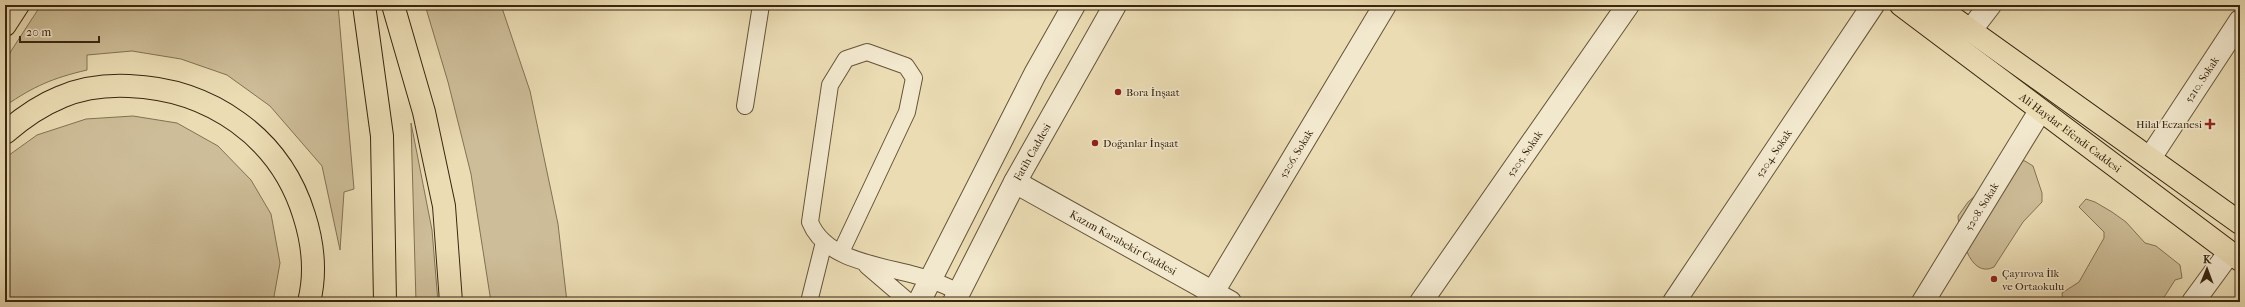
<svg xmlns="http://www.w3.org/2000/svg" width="2245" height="307" font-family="'IM FELL French Canon',serif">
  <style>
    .green { fill: #cdbd98; stroke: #827254 }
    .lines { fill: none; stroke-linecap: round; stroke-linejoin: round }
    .service-casing { stroke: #655438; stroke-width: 18 }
    .minor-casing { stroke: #655438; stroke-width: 24 }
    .tertiary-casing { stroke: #655438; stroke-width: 24 }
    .primary-casing { stroke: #38260f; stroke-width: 24 }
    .motorway-casing { stroke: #38260f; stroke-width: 24 }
    .service { stroke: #f2e8ce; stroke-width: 16 }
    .minor { stroke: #f2e8ce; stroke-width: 22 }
    .tertiary { stroke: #f2e8ce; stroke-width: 22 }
    .primary { stroke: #ebdcb4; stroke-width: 22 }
    .motorway { stroke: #ebdcb4; stroke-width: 22 }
    .poi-dot { fill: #8f2418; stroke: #f2e8ce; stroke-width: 1.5 }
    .labels { text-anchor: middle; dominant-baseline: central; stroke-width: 3; stroke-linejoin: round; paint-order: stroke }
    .street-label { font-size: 11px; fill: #38260f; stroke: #f2e8ce }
    .poi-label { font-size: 11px; fill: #38260f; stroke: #f2e8ce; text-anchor: start }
  </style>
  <rect width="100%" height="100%" fill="#ebdcb4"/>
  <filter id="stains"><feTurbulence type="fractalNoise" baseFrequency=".005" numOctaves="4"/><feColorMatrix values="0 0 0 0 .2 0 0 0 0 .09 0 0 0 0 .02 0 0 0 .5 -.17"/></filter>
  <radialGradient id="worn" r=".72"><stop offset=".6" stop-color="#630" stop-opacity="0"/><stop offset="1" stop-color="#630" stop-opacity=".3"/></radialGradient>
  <path class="green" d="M41,5h297l16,184 -10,3 -4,58 -18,-84 -52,-60 -43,-31 -46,-16 -49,-8 -45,4v15c-34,8 -53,16 -82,36v-40l6,-15z
    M425,5h76l29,86 28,133 9,78h-76l-20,-128 -23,-92z
    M133,116l44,7 41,23 33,34 20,34 9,49 -7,39h-268v-144l32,-23 49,-16z
    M411,123l21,107 6,72h-22z
    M2016,160l9,1 8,5 9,27v9l-19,20 -29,45c-25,13 -35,-36 -36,-51l10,-14z
    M2086,199l9,3 17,10 14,10 19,21 11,3 24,19 2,13 -7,2 -14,22h-98l-1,-9 17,-11 25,-44v-6l-25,-25z"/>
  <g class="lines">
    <g class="service-casing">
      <path id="service" d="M745,106l16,-101
        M841,252l66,-140 7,-34 -8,-12 -39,-14 -21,7 -16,26 -20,137c17,43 84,44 121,58 9,3 19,8 28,12
        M867,266l42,36
        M809,302l15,-60"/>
    </g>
    <g class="minor-casing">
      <g id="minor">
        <path d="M1970,31l20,-26"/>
        <path id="s1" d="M2150,158l90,-137"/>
        <path id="s2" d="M1207,302l178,-297"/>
        <path id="s3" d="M1421,302l207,-297"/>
        <path id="s4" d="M1674,302l199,-297"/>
        <path id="s5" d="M1923,302l117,-191"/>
        <path d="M2193,302l36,-49"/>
      </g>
    </g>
    <g class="tertiary-casing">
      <g id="tertiary">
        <path id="s6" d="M1015,182l215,120"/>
        <path d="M919,302l116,-228 39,-69"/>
        <path id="s7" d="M954,302l61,-120 100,-177"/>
      </g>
    </g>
    <g class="primary-casing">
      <g id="primary">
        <path id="s8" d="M1901,5l339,255"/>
        <path d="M1935,5l305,218"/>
      </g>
    </g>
    <g class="motorway-casing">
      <path id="motorway" d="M364,5l18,131 3,166
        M393,5l31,107 20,94 7,96
        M5,25l13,-20
        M5,133c16,-14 36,-28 56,-36 21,-9 46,-12 68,-11 81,3 151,51 175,129 9,28 12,59 5,87"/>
    </g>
    <use href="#service" class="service"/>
    <use href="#minor" class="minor"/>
    <use href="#tertiary" class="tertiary"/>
    <use href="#primary" class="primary"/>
    <use href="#motorway" class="motorway"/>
  </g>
  <g class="poi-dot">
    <circle cx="1118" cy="92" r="4"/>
    <path d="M2208 118h4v4h4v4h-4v4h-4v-4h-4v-4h4z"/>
    <circle cx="1095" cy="143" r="4"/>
    <circle cx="1994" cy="279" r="4"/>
  </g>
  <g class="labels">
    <g class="street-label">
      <text stroke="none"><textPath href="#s1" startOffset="94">5210. Sokak</textPath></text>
      <text stroke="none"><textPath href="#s8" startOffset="212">Ali Haydar Efendi Caddesi</textPath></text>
      <text stroke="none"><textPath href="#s7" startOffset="169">Fatih Caddesi</textPath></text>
      <text stroke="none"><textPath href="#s2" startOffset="173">5206. Sokak</textPath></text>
      <text stroke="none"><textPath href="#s3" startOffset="181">5205. Sokak</textPath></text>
      <text stroke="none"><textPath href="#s4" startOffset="179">5204. Sokak</textPath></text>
      <text stroke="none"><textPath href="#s5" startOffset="112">5208. Sokak</textPath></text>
      <text stroke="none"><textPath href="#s6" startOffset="124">Kazım Karabekir Caddesi</textPath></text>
    </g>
    <g class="poi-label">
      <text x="1126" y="92">Bora İnşaat</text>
      <text x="2202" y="124" text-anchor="end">Hilal Eczanesi</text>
      <text x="1103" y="143">Doğanlar İnşaat</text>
      <text x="2002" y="273">Çayırova İlk<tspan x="2002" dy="13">ve Ortaokulu</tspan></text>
    </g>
  </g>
  <rect width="2245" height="307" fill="none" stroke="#ebdcb4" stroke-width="20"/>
  <rect x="6" y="6" width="2233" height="295" fill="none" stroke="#38260f" stroke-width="2"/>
  <rect x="10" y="10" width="2225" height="287" fill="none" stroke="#38260f"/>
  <g transform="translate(2207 269) rotate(1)" stroke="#f2e8ce" stroke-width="3" paint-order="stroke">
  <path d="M0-3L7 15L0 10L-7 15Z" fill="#38260f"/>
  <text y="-6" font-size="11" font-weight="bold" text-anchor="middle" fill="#38260f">K</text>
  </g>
  <path d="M20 36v6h79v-6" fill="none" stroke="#38260f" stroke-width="2"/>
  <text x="26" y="36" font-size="12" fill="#38260f" stroke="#f2e8ce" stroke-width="3" paint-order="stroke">20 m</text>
  <rect width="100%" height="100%" filter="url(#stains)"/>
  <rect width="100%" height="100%" fill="url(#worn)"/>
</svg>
